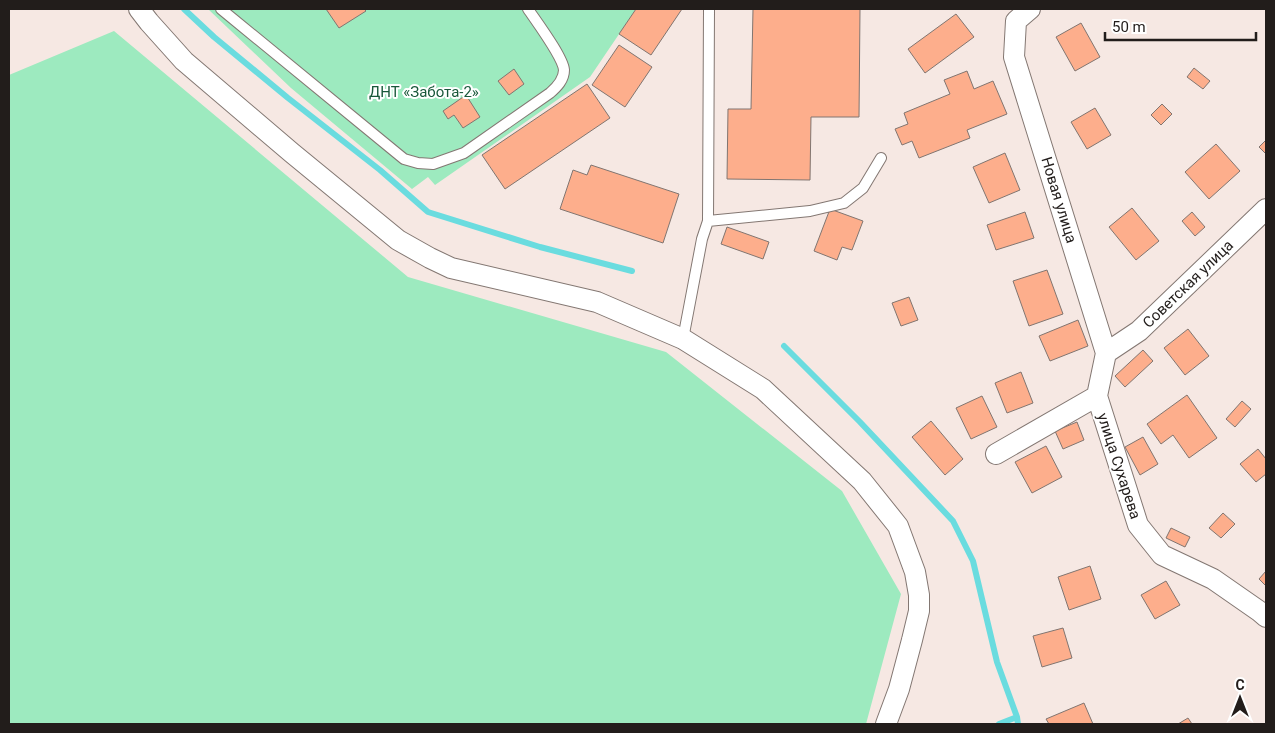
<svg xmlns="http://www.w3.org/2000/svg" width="1275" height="733" font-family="Roboto,sans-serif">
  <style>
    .green { fill: #9deabf }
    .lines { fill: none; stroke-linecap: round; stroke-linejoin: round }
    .stream { stroke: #6adcdf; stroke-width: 6 }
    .building { fill: #fdae8c; stroke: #817570 }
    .lane-casing { stroke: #837772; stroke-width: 12 }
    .street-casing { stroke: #837772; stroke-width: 22 }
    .lane { stroke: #fff; stroke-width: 10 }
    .street { stroke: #fff; stroke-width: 20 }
    .labels { text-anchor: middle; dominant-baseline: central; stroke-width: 4; stroke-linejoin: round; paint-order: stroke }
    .park-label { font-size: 15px; fill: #19583a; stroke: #fff }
    .street-label { font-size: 15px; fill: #221d1b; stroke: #fff }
  </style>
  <rect width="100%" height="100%" fill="#f6e8e3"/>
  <path class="green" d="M208,9h428l-46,68 -155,108 -7,-8 -16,12 -121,-101z
    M114,31l294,246 258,75 176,139 59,103 -35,130h-857v-649z"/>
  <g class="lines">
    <path class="stream" d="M184,9l30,28 74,61 92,72 48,42 112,35 92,24
      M784,346l76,76 93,99 20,40 24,101 20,55 1,7
      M999,724l18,-7"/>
  </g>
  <path class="building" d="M326,9h38l2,2 -27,17z
    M636,9h46l-31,46 -32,-21z
    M753,9h107l-1,108h-48l-1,63 -83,-1 1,-70h23z
    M956,14l18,23 -49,36 -17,-24z
    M1081,23l19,34 -25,14 -19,-34z
    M619,45l33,22 -27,40 -33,-22z
    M1194,68l16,13 -7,8 -16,-12z
    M514,69l10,15 -15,11 -11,-14z
    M967,71l7,18 19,-8 14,33 -40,16 3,8 -51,20 -7,-17 -10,4 -7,-16 13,-5 -4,-11 46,-19 -6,-14z
    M587,84l23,34 -105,71 -23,-34z
    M466,95l14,22 -17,11 -9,-13 -6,4 -5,-8z
    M1162,104l10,10 -11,11 -10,-10z
    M1095,108l16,27 -24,14 -16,-27z
    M1266,140v14l-7,-7z
    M1216,144l24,27 -31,28 -24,-27z
    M1005,153l15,37 -31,13 -16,-36z
    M591,165l88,29 -16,49 -103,-34 13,-39 14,5z
    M1132,208l27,33 -23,19 -27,-33z
    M830,209l33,12 -11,29 -10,-3 -5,13 -23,-9z
    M1025,212l9,26 -38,12 -9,-25z
    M1192,212l13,15 -10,9 -13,-15z
    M727,227l42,15 -6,17 -42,-15z
    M1047,270l16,44 -34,12 -16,-45z
    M909,297l9,23 -17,6 -9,-23z
    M1078,320l10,26 -38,15 -11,-25z
    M1188,329l21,27 -24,19 -21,-27z
    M1143,350l10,11 -28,26 -10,-11z
    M1021,372l12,31 -26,10 -12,-30z
    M1187,395l30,43 -28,20 -16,-23 -12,9 -14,-20z
    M982,396l15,31 -26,12 -15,-31z
    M1242,401l9,8 -16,18 -9,-8z
    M931,421l32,38 -18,16 -33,-38z
    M1077,422l7,18 -21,9 -8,-18z
    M1143,437l15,27 -18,11 -15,-28z
    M1046,446l16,31 -30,16 -17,-31z
    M1258,449l8,10v15l-10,8 -16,-18z
    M1223,513l12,11 -14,14 -12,-10z
    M1171,528l19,9 -5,10 -19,-9z
    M1090,566l11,33 -32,11 -11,-33z
    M1266,571v15l-7,-7z
    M1166,581l14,24 -25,14 -14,-24z
    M1063,628l9,30 -30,9 -9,-31z
    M1084,703l9,21h-44l-3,-5z
    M1188,718l4,6h-14z"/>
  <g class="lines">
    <g class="lane-casing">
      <path id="lane" d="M221,9l183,150 14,4 15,1 31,-11 86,-60c7,-6 14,-13 14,-23 -1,-13 -28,-49 -36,-61
        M708,221l102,-10 34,-8 19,-15 18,-30
        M683,339l19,-100 6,-18 1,-212"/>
    </g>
    <g class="street-casing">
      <path id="street" d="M139,9l10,13 35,39 108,92 106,87 32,18 21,10 146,34 86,37 80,50 99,92 36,45 17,46 4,23v16l-7,29 -13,49 -13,35
        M1030,9l-14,12 -2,36 92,296 -9,43
        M1106,353l33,-22 127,-122
        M1097,396l41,129 24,30 51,24 46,32 7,6
        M996,454l101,-58"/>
    </g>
    <use href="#lane" class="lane"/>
    <use href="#street" class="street"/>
  </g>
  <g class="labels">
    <g class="park-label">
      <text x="424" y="92">ДНТ «Забота-2»</text>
    </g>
    <g class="street-label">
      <text transform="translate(1059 200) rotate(73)">Новая улица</text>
      <text transform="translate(1188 284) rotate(-44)">Советская улица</text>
      <text transform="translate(1119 466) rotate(72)">улица Сухарева</text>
    </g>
  </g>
  <rect width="1275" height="733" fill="none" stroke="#221d1b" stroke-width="20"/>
  <g transform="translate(1240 698)" stroke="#ffffff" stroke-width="4" paint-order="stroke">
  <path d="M0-4L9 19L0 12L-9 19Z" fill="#221d1b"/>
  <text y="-8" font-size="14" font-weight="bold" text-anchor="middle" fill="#221d1b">С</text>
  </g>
  <path d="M1105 32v8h151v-8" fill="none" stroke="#221d1b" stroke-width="2.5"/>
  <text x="1112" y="32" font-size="15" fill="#221d1b" stroke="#ffffff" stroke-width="4" paint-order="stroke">50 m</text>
</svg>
